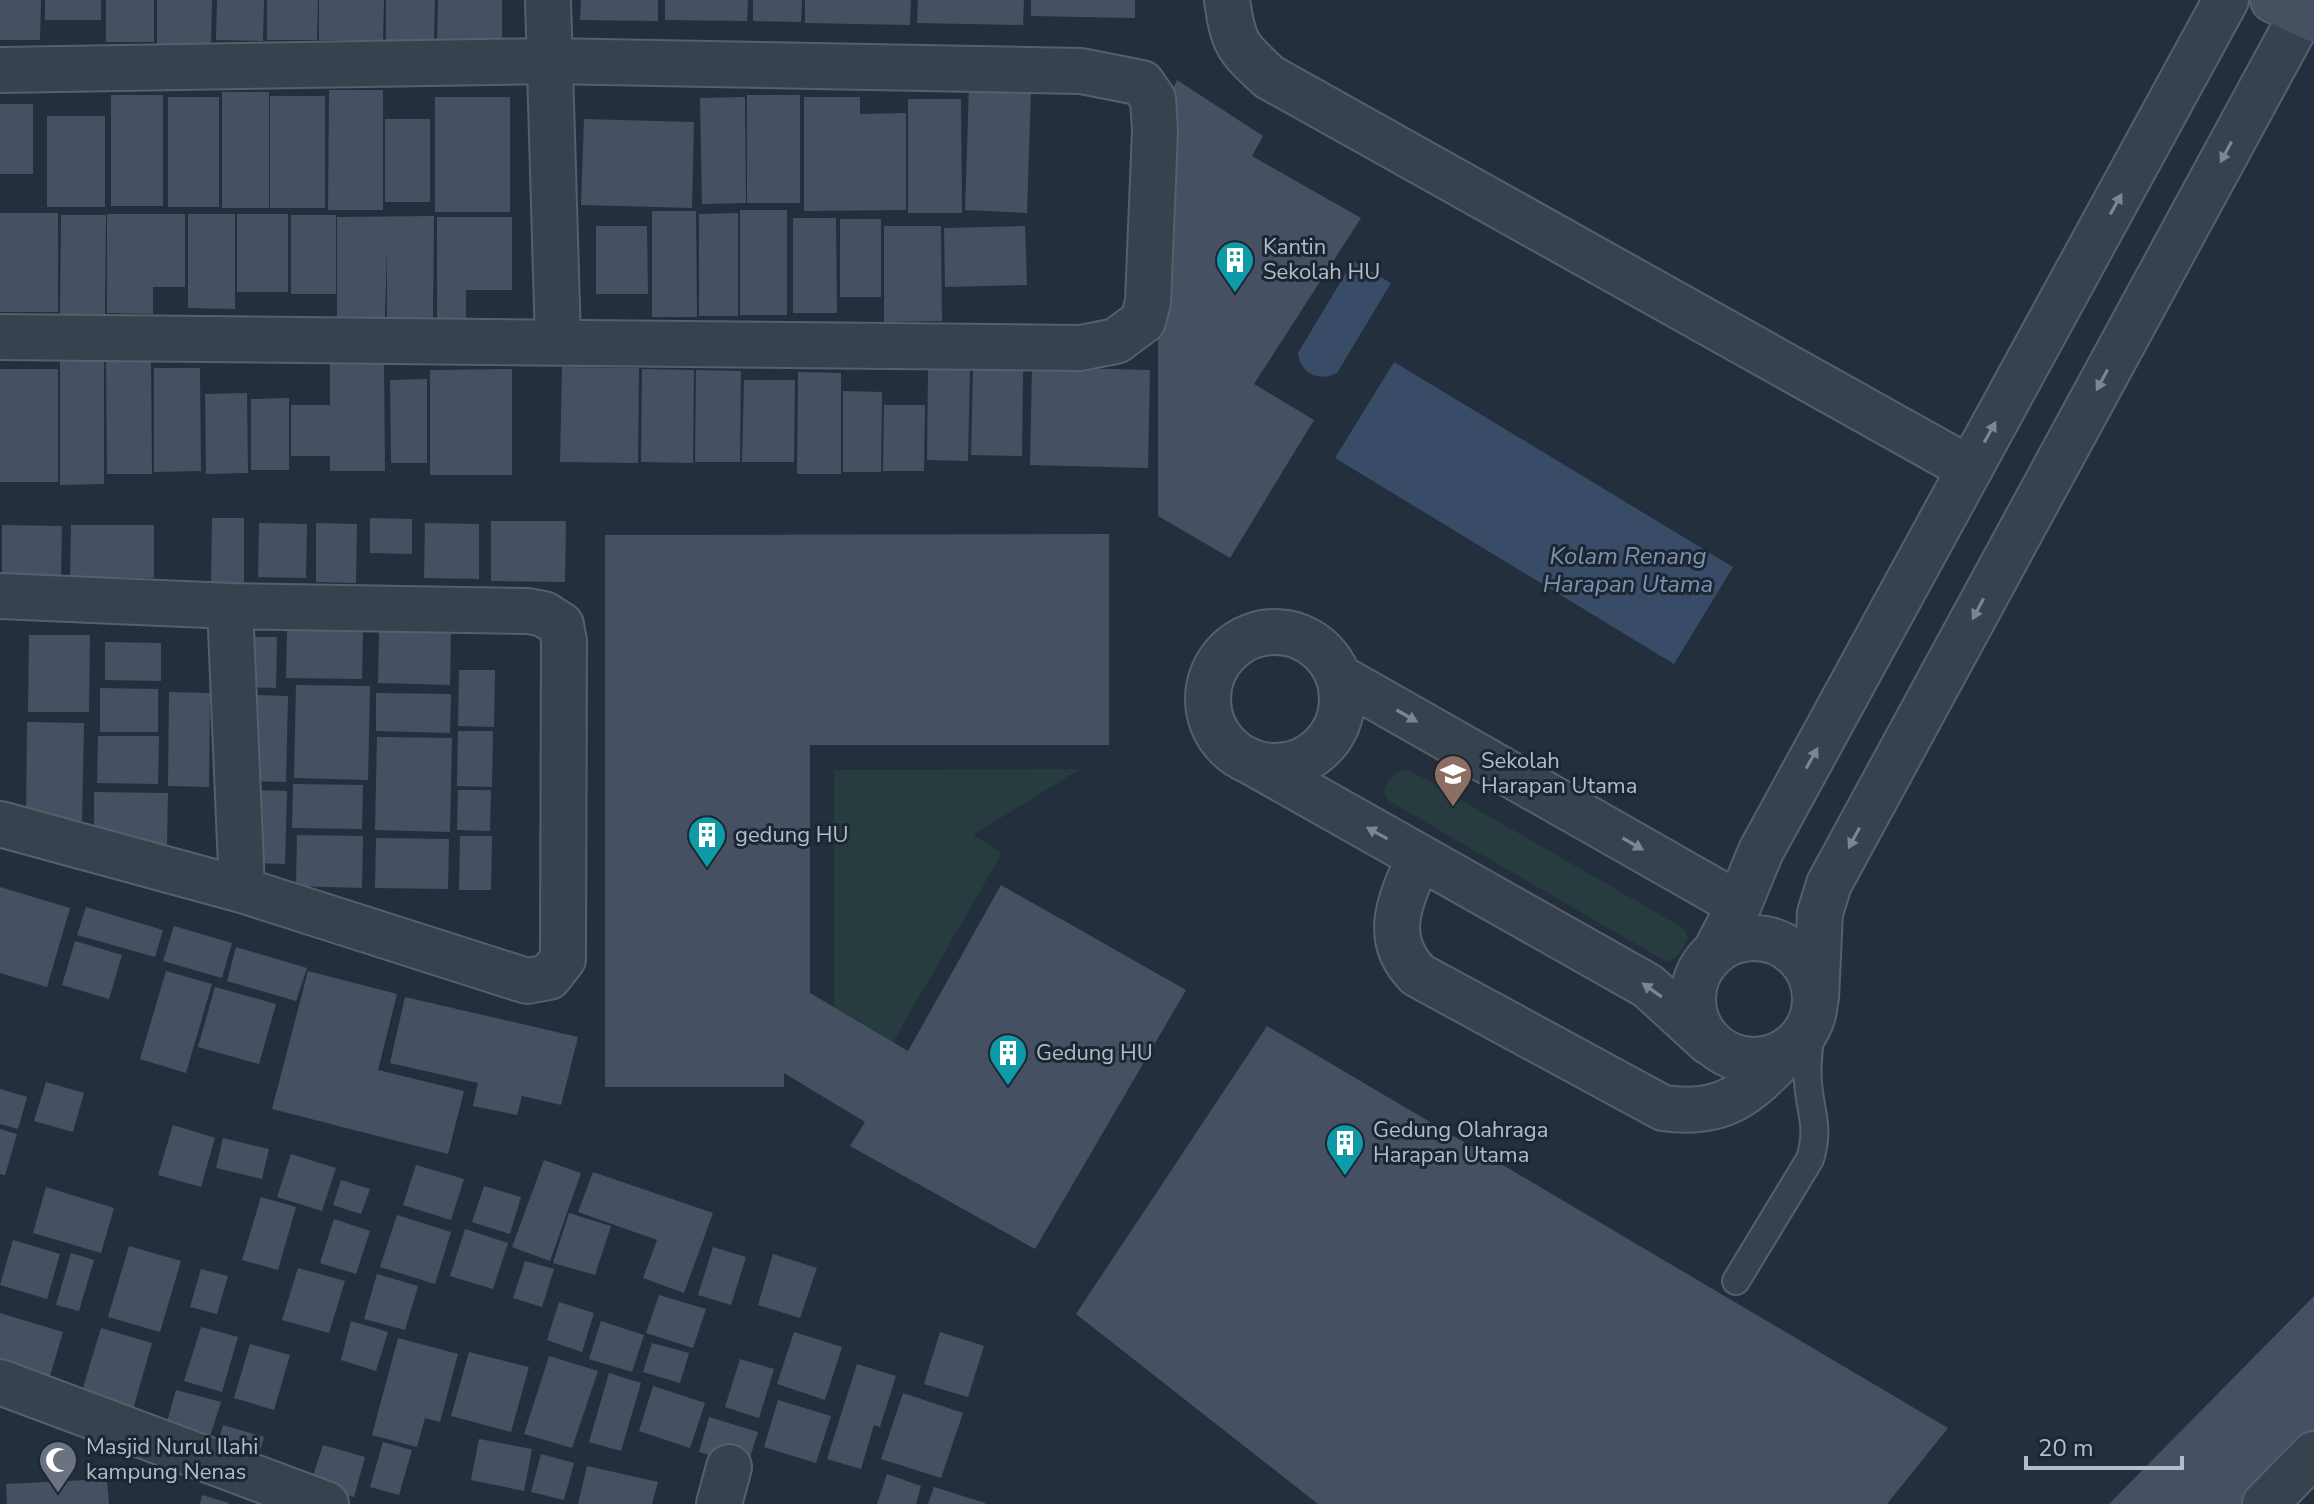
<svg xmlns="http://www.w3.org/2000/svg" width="2314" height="1504" font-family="'Nunito Sans',sans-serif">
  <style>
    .green { fill: #263c3f }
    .water { fill: #394c67 }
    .building { fill: #455162 }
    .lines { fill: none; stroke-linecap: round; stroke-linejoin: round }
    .lane-casing { stroke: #565f6c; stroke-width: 30 }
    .street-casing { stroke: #565f6c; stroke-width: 48 }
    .secondary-casing { stroke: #565f6c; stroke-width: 48 }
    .lane { stroke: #38414e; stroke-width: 26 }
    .street { stroke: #38414e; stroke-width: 44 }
    .secondary { stroke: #465061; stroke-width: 44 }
    .oneway { fill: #7c8592 }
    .labels { text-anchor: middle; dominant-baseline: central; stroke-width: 6; stroke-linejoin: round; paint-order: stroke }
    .poi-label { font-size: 22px; fill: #b4bcc9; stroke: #1d2633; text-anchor: start }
    .water-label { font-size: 24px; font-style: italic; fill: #7c92b1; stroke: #1d2633 }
  </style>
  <rect width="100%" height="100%" fill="#242f3e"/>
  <path class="green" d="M1080,769l-107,66 29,18 -109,189 -59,-35v-237z
    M1402,770l9,1 272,157 5,10c-5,11 -10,20 -21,24l-278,-161 -5,-8c3,-13 6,-17 18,-23z"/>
  <path class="water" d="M1353,261l38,22 -54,90c-19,9 -36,1 -39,-20z
    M1394,362l339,205 -59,97 -339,-206z"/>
  <path class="building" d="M0,0h41l-1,40h-40z
    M45,0h56v20h-56z
    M106,0h48v42h-48z
    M157,0h55l-1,45 -54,-1z
    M217,0h47l-1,41 -47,-1z
    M267,0h51l-1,40h-50z
    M319,0h65l-1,40h-64z
    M386,0h49l-1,40h-48z
    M438,0h64v41l-65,-1z
    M581,0h77v21l-78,-1z
    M665,0h83l-1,21 -82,-1z
    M753,0h49l-1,22 -48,-1z
    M805,0h106l-1,25 -105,-2z
    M918,0h106l-1,25 -106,-2z
    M1031,0h104v18l-104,-2z
    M1177,80l86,56 -11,20 109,62 -107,166 60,36 -84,138 -72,-42v-427l12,6z
    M969,88l62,2 -4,123 -62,-3z
    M329,90h54v120h-55z
    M222,92h47v116h-47z
    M111,95h52v111h-52z
    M747,95h53v108h-53z
    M270,96h55v112h-55z
    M168,97h51v110h-51z
    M435,97h75v115h-75z
    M745,97l1,106 -44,1 -2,-106z
    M804,97h56v17l46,-1v97l-102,1z
    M908,99h53l1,114h-54z
    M0,104h33v70h-33z
    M47,116h58v91h-58z
    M385,119h45v83h-45z
    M584,119l110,3 -2,86 -111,-3z
    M740,210h47v105h-47z
    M652,211h44l1,106h-45z
    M0,213h58v99h-58z
    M738,213v103h-39v-102z
    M107,214h78v73h-32v27l-46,-1z
    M188,214h47v95l-47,-1z
    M237,214h51v78h-51z
    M61,215h45l-1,102h-45z
    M291,215h45v79h-45z
    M434,216l-1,106h-46v-75l-2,71h-48v-101z
    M437,217h75v73h-46v32h-29z
    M793,218h43l1,95h-44z
    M840,219h41v78h-41z
    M596,226h51l1,68h-52z
    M884,226h57l1,95 -58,1z
    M1025,226l2,59 -82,2 -1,-59z
    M106,360h45l1,114h-45z
    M60,361h44v123l-44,1z
    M330,362h54l1,109h-55v-15h-39v-51h39z
    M562,367l77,1 -1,95 -78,-1z
    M1032,367l118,3 -2,98 -118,-3z
    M154,368h46l1,103 -47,1z
    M928,368l42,1 -2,92 -41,-1z
    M0,369h58v113h-58z
    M512,369v106h-82v-105z
    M642,369l52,1 -1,93 -52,-1z
    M696,370l45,1 -1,91h-45z
    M973,370l50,1 -1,85 -51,-1z
    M798,372l43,1v101h-44z
    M427,379v84h-36l-1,-83z
    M744,380h51l-1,82h-52z
    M843,391l39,1 -1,80h-38z
    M247,393l1,80 -42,1 -1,-80z
    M289,398v72h-38v-71z
    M884,405h41l-1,66h-41z
    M212,518h32v66h-33z
    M370,518l42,1v35l-42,-1z
    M491,521h75l-1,61 -74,-1z
    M259,523l48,1 -1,54 -48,-1z
    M316,523l41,1 -1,59 -40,-1z
    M425,523l54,1v55l-55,-1z
    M2,525l60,1 -1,53 -59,-1z
    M71,525h83v53l-84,-1z
    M1109,534v211h-299v248l98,58 93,-166 185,105 -151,259 -185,-103 15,-24 -81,-49v14h-179v-552z
    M379,629h72l-1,56 -72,-2z
    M287,630l76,1 -1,48 -76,-1z
    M29,635h61l-1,77h-61z
    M246,637h31l-1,51 -31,-1z
    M105,642l56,1v38l-56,-1z
    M459,670h36l-1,57 -36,-1z
    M296,685l74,1 -2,94 -74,-2z
    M100,688l58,1v43h-58z
    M169,692l41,1 -1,94 -41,-1z
    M376,693l75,1 -1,39 -74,-2z
    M251,695l37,1 -2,86 -37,-1z
    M27,722l57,1 -2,98 -56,-1z
    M458,731h35l-1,56 -35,-1z
    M98,736h61l-1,48 -61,-1z
    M377,737l75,1 -2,94 -75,-2z
    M293,784l70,1 -1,44 -70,-1z
    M255,790l32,1 -2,73 -31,-1z
    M458,790h33l-1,41 -33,-1z
    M94,792l74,1 -1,51 -73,-1z
    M297,835l66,1 -1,52 -66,-2z
    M460,836h32l-1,54h-32z
    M376,838l73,1 -1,50 -73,-1z
    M0,887l70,21 -23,79 -47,-14z
    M86,907l77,23 -8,27 -78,-22z
    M174,926l58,17 -10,35 -59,-17z
    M75,941l47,14 -13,44 -47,-14z
    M236,947l71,21 -11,33 -69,-20z
    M166,971l46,13 -26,89 -46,-14z
    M308,971l89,23 -19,76 86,21 -16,63 -176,-45z
    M215,987l61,17 -17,60 -61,-17z
    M405,997l173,40 -17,68 -39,-9 -5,19 -44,-9 5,-23 -88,-20z
    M1267,1026l24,14 657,388 -61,76h-569l-242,-190z
    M46,1082l38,11 -11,39 -39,-11z
    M0,1089l27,8 -9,32 -18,-5z
    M173,1125l42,13 -14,49 -43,-12z
    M0,1129l17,5 -12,41 -5,-1z
    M223,1138l46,11 -7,30 -46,-11z
    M291,1154l45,14 -14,43 -45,-14z
    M544,1160l37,13 -31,88 -38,-14z
    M416,1165l48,14 -13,41 -48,-15z
    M593,1172l120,41 -29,80 -41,-15 14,-38 -79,-28z
    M341,1180l29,9 -9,25 -28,-9z
    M484,1186l37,11 -11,37 -38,-12z
    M46,1187l68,21 -13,45 -68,-20z
    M261,1197l35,10 -18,63 -36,-10z
    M569,1213l42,13 -16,49 -42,-12z
    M397,1215l54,17 -16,52 -55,-17z
    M334,1219l36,12 -14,43 -36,-11z
    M465,1229l43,14 -15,46 -43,-13z
    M13,1240l47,14 -13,45 -47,-14z
    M129,1246l52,15 -21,71 -52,-15z
    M713,1247l33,10 -15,48 -33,-10z
    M71,1253l23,7 -15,51 -23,-6z
    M773,1254l44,14 -17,50 -42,-13z
    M525,1261l29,8 -12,38 -29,-9z
    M298,1268l47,13 -16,52 -47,-13z
    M201,1269l27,7 -11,38 -27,-7z
    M377,1274l41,12 -13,44 -41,-11z
    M659,1295l47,14 -13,39 -47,-15z
    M2314,1296v135l-72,73h-133z
    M559,1302l35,11 -12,39 -35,-12z
    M0,1313l63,19 -15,51 -48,-14z
    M351,1321l37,11 -12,39 -35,-11z
    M601,1321l43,14 -12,37 -43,-13z
    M201,1327l37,10 -16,55 -38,-11z
    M101,1328l51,15 -20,70 -52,-15z
    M794,1332l48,15 -17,53 -48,-16z
    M940,1332l44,14 -16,51 -44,-13z
    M398,1338l60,16 -18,68 -15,-4 -8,29 -45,-12z
    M652,1343l37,10 -9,30 -37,-11z
    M250,1344l40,11 -16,55 -40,-12z
    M469,1352l60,15 -18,65 -60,-16z
    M549,1356l49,15 -26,77 -48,-14z
    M740,1359l34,10 -15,49 -34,-11z
    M857,1364l39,12 -16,51 -6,-2 -13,44 -34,-10z
    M609,1373l32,10 -20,68 -32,-9z
    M653,1386l52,17 -15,45 -51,-17z
    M176,1390l45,12 -13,40 -43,-13z
    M903,1393l60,20 -22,65 -60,-19z
    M778,1400l53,16 -15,47 -52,-16z
    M709,1417l49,15 -11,35 -48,-15z
    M223,1425l41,12 -8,27 -41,-11z
    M479,1439l53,10 -8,42 -53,-11z
    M383,1442l29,8 -13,45 -29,-8z
    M323,1445l42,12 -11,40 -44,-12z
    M541,1454l33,9 -10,37 -33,-8z
    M587,1466l71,16 -6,22h-74z
    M887,1474l34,12 -5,18h-39z
    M107,1479l2,25h-102l-1,-20z
    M934,1487l51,16v1h-57z
    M202,1495l27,8v1h-29z"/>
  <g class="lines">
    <g class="lane-casing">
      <path id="lane" d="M1736,1281l74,-122c10,-33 0,-46 -2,-77 -2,-22 2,-43 5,-65"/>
    </g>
    <g class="street-casing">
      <path id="street" d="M548,0l10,341
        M1227,0c6,43 10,48 42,77l701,392
        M0,70l548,-9 533,10 61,12 11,16 2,31 -7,172 -5,19 -27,20 -36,7 -1080,-11
        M0,596l230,10 298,5 16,3 17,11 3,16 -1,318 -14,18 -22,4 -285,-91 -242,-66
        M230,606l12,284
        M1208 699a67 67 0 1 1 134 0a67 67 0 1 1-134 0Z
        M1339,677l399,227
        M1248,760l400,226 61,56
        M1419,857c-17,41 -39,80 -1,118l245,133c63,9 86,-16 126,-57
        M1693 999a61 61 0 1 1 122 0a61 61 0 1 1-122 0Z
        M1715,952l20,-38 26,-63 465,-851
        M1816,998l4,-85 9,-29 473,-870
        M0,1382l326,122
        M719,1504l10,-37
        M2265,1504l49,-50"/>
    </g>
    <g class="secondary-casing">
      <path id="secondary" d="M2273,0l41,19"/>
    </g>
    <use href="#lane" class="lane"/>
    <use href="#street" class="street"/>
    <use href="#secondary" class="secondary"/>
  </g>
  <defs><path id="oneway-solid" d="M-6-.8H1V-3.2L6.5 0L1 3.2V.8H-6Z" transform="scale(2)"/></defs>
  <g class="oneway">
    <use href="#oneway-solid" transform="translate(2226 152) rotate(118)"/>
    <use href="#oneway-solid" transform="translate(2116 204) rotate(-61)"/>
    <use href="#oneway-solid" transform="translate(2102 380) rotate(118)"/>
    <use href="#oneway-solid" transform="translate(1990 432) rotate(-61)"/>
    <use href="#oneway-solid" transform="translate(1978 609) rotate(118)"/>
    <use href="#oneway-solid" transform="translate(1407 716) rotate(30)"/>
    <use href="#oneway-solid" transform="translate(1812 758) rotate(-61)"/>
    <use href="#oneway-solid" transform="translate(1377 833) rotate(-151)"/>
    <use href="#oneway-solid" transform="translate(1854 838) rotate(118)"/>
    <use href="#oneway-solid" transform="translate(1633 844) rotate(30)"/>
    <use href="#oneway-solid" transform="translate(1652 990) rotate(-145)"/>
  </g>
  <defs>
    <g id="building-pin" transform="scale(2)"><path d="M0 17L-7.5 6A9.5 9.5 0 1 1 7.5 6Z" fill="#0f9aa8" stroke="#1d2633"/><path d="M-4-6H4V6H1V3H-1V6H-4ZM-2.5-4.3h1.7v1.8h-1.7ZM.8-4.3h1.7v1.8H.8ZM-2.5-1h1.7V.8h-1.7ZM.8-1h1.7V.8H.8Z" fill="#fff"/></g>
    <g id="school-pin" transform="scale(2)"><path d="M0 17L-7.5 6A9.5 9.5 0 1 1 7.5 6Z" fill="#8d6e63" stroke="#1d2633"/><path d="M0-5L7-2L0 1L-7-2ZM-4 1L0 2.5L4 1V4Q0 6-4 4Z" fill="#fff"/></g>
    <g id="mosque-pin" transform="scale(2)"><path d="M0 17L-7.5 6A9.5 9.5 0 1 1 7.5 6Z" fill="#6b7280" stroke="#1d2633"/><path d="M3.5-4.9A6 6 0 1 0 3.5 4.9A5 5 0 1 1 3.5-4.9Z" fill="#fff"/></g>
  </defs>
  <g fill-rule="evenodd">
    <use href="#building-pin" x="1235" y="260"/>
    <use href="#school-pin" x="1453" y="774"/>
    <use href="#building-pin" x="707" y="835"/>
    <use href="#building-pin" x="1008" y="1053"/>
    <use href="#building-pin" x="1345" y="1143"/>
    <use href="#mosque-pin" x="58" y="1460"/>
  </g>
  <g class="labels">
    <g class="poi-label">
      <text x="1263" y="247">Kantin<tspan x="1263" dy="25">Sekolah HU</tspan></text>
      <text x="1481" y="761">Sekolah<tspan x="1481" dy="25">Harapan Utama</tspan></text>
      <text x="735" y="835">gedung HU</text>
      <text x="1036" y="1053">Gedung HU</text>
      <text x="1373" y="1130">Gedung Olahraga<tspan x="1373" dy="25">Harapan Utama</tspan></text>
      <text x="86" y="1447">Masjid Nurul Ilahi<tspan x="86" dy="25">kampung Nenas</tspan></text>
    </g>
    <g class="water-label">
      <text x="1628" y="556">Kolam Renang<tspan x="1628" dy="28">Harapan Utama</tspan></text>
    </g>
  </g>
  <path d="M2026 1456v12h156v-12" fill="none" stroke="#b4bcc9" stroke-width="4"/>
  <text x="2038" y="1456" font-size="24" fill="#b4bcc9" stroke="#1d2633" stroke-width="6" paint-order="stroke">20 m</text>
</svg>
